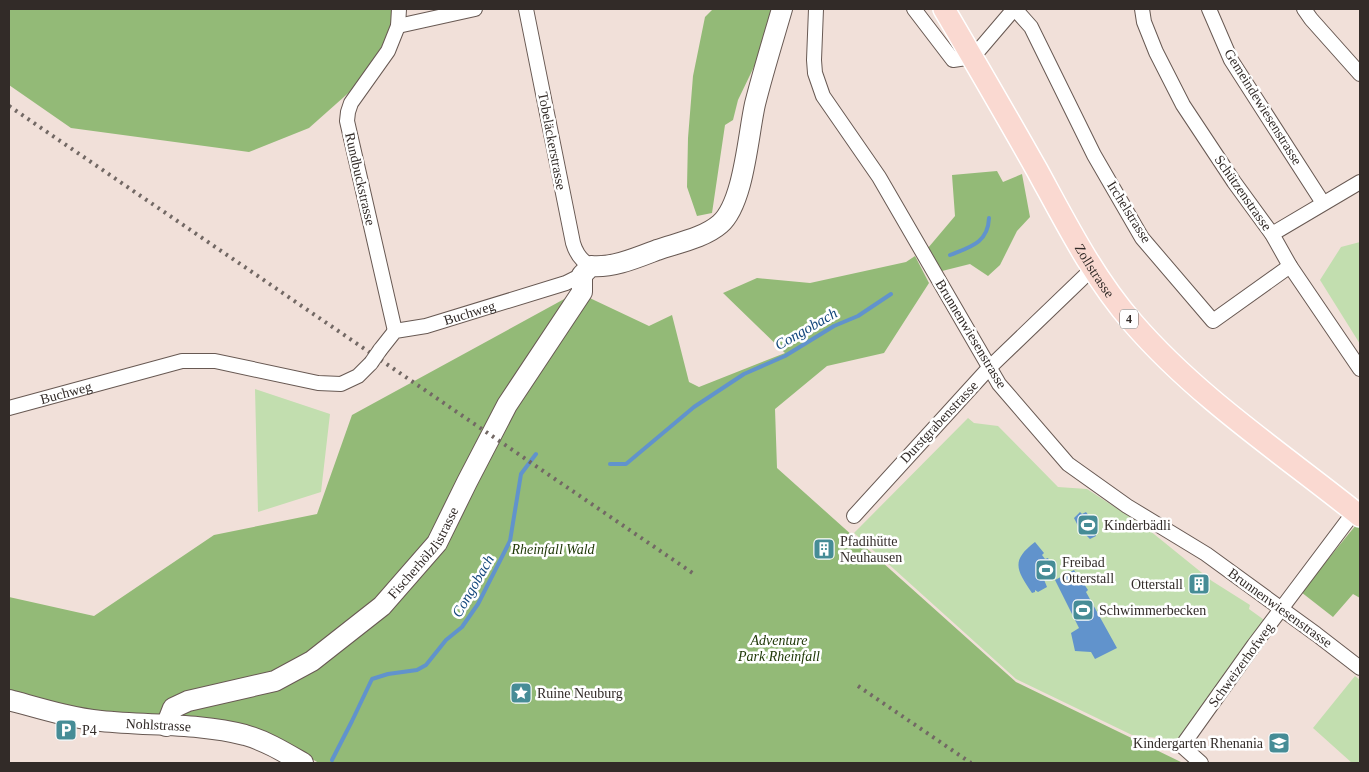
<svg xmlns="http://www.w3.org/2000/svg" width="1369" height="772" font-family="Georgia,serif">
  <style>
    .green { fill: #c2deaf }
    .forest { fill: #93ba77 }
    .water { fill: #6193cc }
    .lines { fill: none; stroke-linecap: round; stroke-linejoin: round }
    .stream { stroke: #6193cc; stroke-width: 4 }
    .street-casing { stroke: #685953; stroke-width: 16 }
    .secondary-casing { stroke: #685953; stroke-width: 22 }
    .primary-casing { stroke: #fff; stroke-width: 24 }
    .street { stroke: #fff; stroke-width: 14 }
    .secondary { stroke: #fff; stroke-width: 20 }
    .primary { stroke: #fad9d1; stroke-width: 21 }
    .rail { stroke: #726864; stroke-width: 4; stroke-dasharray: 2.5 5; stroke-linecap: butt }
    .street-bridge-casing { stroke: #685953; stroke-width: 16; stroke-linecap: butt }
    .street-bridge { stroke: #fff; stroke-width: 14 }
    .labels { text-anchor: middle; dominant-baseline: central; stroke-width: 5; stroke-linejoin: round; paint-order: stroke }
    .shield { fill: #fff; stroke: #706b68; stroke-width: 1 }
    .shield-label { font-size: 12px; font-weight: bold; fill: #322b28 }
    .street-label { font-size: 14px; fill: #322b28; stroke: #fff }
    .poi-label { font-size: 14px; fill: #322b28; stroke: #fff; text-anchor: start }
    .park-label { font-size: 14px; font-style: italic; fill: #213a09; stroke: #fff }
    .water-label { font-size: 15px; font-style: italic; fill: #12467b; stroke: #fff }
  </style>
  <rect width="100%" height="100%" fill="#f1e0d9"/>
  <path class="green" d="M1360,242v102l-40,-64 21,-33z
    M255,389l75,25 -9,78 -63,20z
    M968,418l6,5 24,3 60,61 29,2 57,37 68,55 38,24 -1,4 18,13 -85,119 -50,-6 -116,-56 -162,-146z
    M1355,676l5,4v83h-8l-39,-35z"/>
  <path class="forest" d="M9,9h386l-1,19 -40,60 -45,40 -60,24 -178,-24 -62,-43z
    M713,9h67l-3,10 -39,81 -5,20 -8,5 -13,88 -15,3 -10,-29 1,-49 5,-62 12,-59z
    M997,171l6,11 19,-8 8,43 -13,14 -17,34 -12,11 -18,-12 -28,7 -14,-23 27,-32 -3,-41z
    M915,256l14,27 -45,70 -57,13 -52,43 2,59 239,214 167,81h-864l-52,-29 -172,-19 -86,-24v-94l85,19 120,-81 103,-21 35,-99 225,-123 72,34 23,-11 17,67 10,5 86,-34 -62,-60 34,-15 53,5 96,-21z
    M1356,525l4,3v70l-7,-4 -20,23 -32,-25z"/>
  <path class="water" d="M1080,512l2,2 4,-2 9,12 -2,2 3,10 -6,3 -6,-6 2,-3 -4,-6 -4,2 -4,-8z
    M1035,542l9,11 -2,2 3,4 3,-1 6,12 -11,7 4,10 -9,5 -3,-2v2l-3,1c-15,-23 -22,-32 3,-51z
    M1074,570l8,14h2l4,6 -2,2 31,56 -22,11 -4,-7 -16,-1 -4,-18 8,-5 -24,-48z"/>
  <g class="lines">
    <path class="stream" d="M950,255c20,-8 38,-12 39,-37
      M610,464h16l68,-57 50,-33 41,-18 49,-30 24,-10 33,-22
      M332,760l20,-39 20,-42 16,-5 29,-4 9,-5 20,-25 16,-13 16,-23 32,-63 11,-67 15,-20"/>
    <g class="street-casing">
      <g id="street">
        <path d="M526,9l47,234c3,10 8,18 18,23"/>
        <path d="M816,9l-2,51 1,13 8,23 56,81 120,207 69,80 59,42 79,48 110,80 44,34"/>
        <path d="M914,9l39,51 20,-3 41,-48"/>
        <path d="M1015,9l16,18 63,128 48,83 71,83 77,-55"/>
        <path d="M1142,9l2,13 12,30 27,53 51,77 38,52 18,32 70,103"/>
        <path d="M1209,9l22,51 92,143"/>
        <path d="M1304,9l7,10 49,55"/>
        <path d="M398,26l77,-17"/>
        <path d="M1272,234l88,-52"/>
        <path d="M395,331l-48,-210 1,-9 3,-9 37,-52 10,-25 1,-17"/>
        <path id="s1" d="M380,350l15,-19 31,-5 140,-43 16,-8"/>
        <path id="s2" d="M9,408l173,-47h33l103,22 23,1 17,-8 13,-13"/>
        <path d="M854,516l135,-148 103,-99"/>
        <path d="M1201,763l-19,-17 72,-101 100,-133"/>
      </g>
    </g>
    <g class="secondary-casing">
      <g id="secondary">
        <path id="s3" d="M9,700c30,8 61,18 92,21 48,5 98,2 144,14 21,6 39,17 58,28"/>
        <path id="s4" d="M166,726l7,-18 15,-7 87,-20 37,-20 70,-55 55,-63 30,-61 40,-77 75,-113v-17l9,-9c22,2 45,-8 66,-16 20,-7 47,-12 63,-26 24,-21 28,-89 35,-120 8,-32 18,-64 27,-95"/>
      </g>
    </g>
    <g class="primary-casing">
      <g id="primary">
        <path id="s5" d="M944,9c31,53 62,106 93,161 29,53 56,107 96,153 65,75 150,131 227,193"/>
      </g>
    </g>
    <use href="#street" class="street"/>
    <use href="#secondary" class="secondary"/>
    <use href="#primary" class="primary"/>
    <path class="rail" d="M9,106l685,468
      M858,686l113,77"/>
    <g class="street-bridge-casing">
      <path id="street-bridge" d="M371,363l9,-13"/>
    </g>
    <use href="#street-bridge" class="street-bridge"/>
  </g>
  <defs>
    <g id="stadium-square" transform="scale(1.125)"><rect x="-9" y="-9" width="18" height="18" rx="4" fill="#468c96" stroke="#fff"/><path d="M0-5a6.5 5 0 1 0 0 10a6.5 5 0 1 0 0-10ZM-3.5-1.8h7v3.6h-7Z" fill="#fff"/></g>
    <g id="building-square" transform="scale(1.125)"><rect x="-9" y="-9" width="18" height="18" rx="4" fill="#468c96" stroke="#fff"/><path d="M-4-6H4V6H1V3H-1V6H-4ZM-2.5-4.3h1.7v1.8h-1.7ZM.8-4.3h1.7v1.8H.8ZM-2.5-1h1.7V.8h-1.7ZM.8-1h1.7V.8H.8Z" fill="#fff"/></g>
    <g id="sight-square" transform="scale(1.125)"><rect x="-9" y="-9" width="18" height="18" rx="4" fill="#468c96" stroke="#fff"/><path d="M0-6L1.8-2.2L6-1.7L2.9 1.2L3.7 5.4L0 3.3L-3.7 5.4L-2.9 1.2L-6-1.7L-1.8-2.2Z" fill="#fff"/></g>
    <g id="parking-square" transform="scale(1.125)"><rect x="-9" y="-9" width="18" height="18" rx="4" fill="#468c96" stroke="#fff"/><path d="M-3.5-5.5H1a3.5 3.5 0 0 1 0 7H-1V5.5H-3.5ZM-1-3.4V-.6H.8a1.4 1.4 0 0 0 0-2.8Z" fill="#fff"/></g>
    <g id="school-square" transform="scale(1.125)"><rect x="-9" y="-9" width="18" height="18" rx="4" fill="#468c96" stroke="#fff"/><path d="M0-5L7-2L0 1L-7-2ZM-4 1L0 2.5L4 1V4Q0 6-4 4Z" fill="#fff"/></g>
  </defs>
  <g fill-rule="evenodd">
    <use href="#stadium-square" x="1088" y="525"/>
    <use href="#building-square" x="824" y="549"/>
    <use href="#stadium-square" x="1046" y="570"/>
    <use href="#building-square" x="1199" y="584"/>
    <use href="#stadium-square" x="1083" y="610"/>
    <use href="#sight-square" x="521" y="693"/>
    <use href="#parking-square" x="66" y="730"/>
    <use href="#school-square" x="1279" y="743"/>
  </g>
  <g class="labels">
    <rect class="shield" x="1120" y="309.5" width="18" height="19" rx="4"/>
    <g class="shield-label">
      <text x="1129" y="319">4</text>
    </g>
    <g class="street-label">
      <text transform="translate(1263 107) rotate(58)">Gemeindewiesenstrasse</text>
      <text transform="translate(552 141) rotate(79)">Tobeläckerstrasse</text>
      <text transform="translate(360 179) rotate(77)">Rundbuckstrasse</text>
      <text transform="translate(1243 193) rotate(55)">Schützenstrasse</text>
      <text transform="translate(1129 212) rotate(58)">Irchelstrasse</text>
      <text stroke="none"><textPath href="#s5" startOffset="302">Zollstrasse</textPath></text>
      <text stroke="none"><textPath href="#s1" startOffset="101">Buchweg</textPath></text>
      <text transform="translate(971 334) rotate(59)">Brunnenwiesenstrasse</text>
      <text stroke="none"><textPath href="#s2" startOffset="59">Buchweg</textPath></text>
      <text transform="translate(939 422) rotate(-47)">Durstgrabenstrasse</text>
      <text stroke="none"><textPath href="#s4" startOffset="324">Fischerhölzlistrasse</textPath></text>
      <text transform="translate(1280 608) rotate(36)">Brunnenwiesenstrasse</text>
      <text transform="translate(1241 665) rotate(-54)">Schweizerhofweg</text>
      <text stroke="none"><textPath href="#s3" startOffset="152">Nohlstrasse</textPath></text>
    </g>
    <g class="poi-label">
      <text x="1104" y="525">Kinderbädli</text>
      <text x="840" y="541">Pfadihütte<tspan x="840" dy="16">Neuhausen</tspan></text>
      <text x="1062" y="562">Freibad<tspan x="1062" dy="16">Otterstall</tspan></text>
      <text x="1183" y="584" text-anchor="end">Otterstall</text>
      <text x="1099" y="610">Schwimmerbecken</text>
      <text x="537" y="693">Ruine Neuburg</text>
      <text x="82" y="730">P4</text>
      <text x="1263" y="743" text-anchor="end">Kindergarten Rhenania</text>
    </g>
    <g class="park-label">
      <text x="553" y="549">Rheinfall Wald</text>
      <text x="779" y="640">Adventure<tspan x="779" dy="16">Park Rheinfall</tspan></text>
    </g>
    <g class="water-label">
      <text transform="translate(806 329) rotate(-30)">Congobach</text>
      <text transform="translate(473 586) rotate(-60)">Congobach</text>
    </g>
  </g>
  <rect width="1369" height="772" fill="none" stroke="#322b28" stroke-width="20"/>
</svg>
